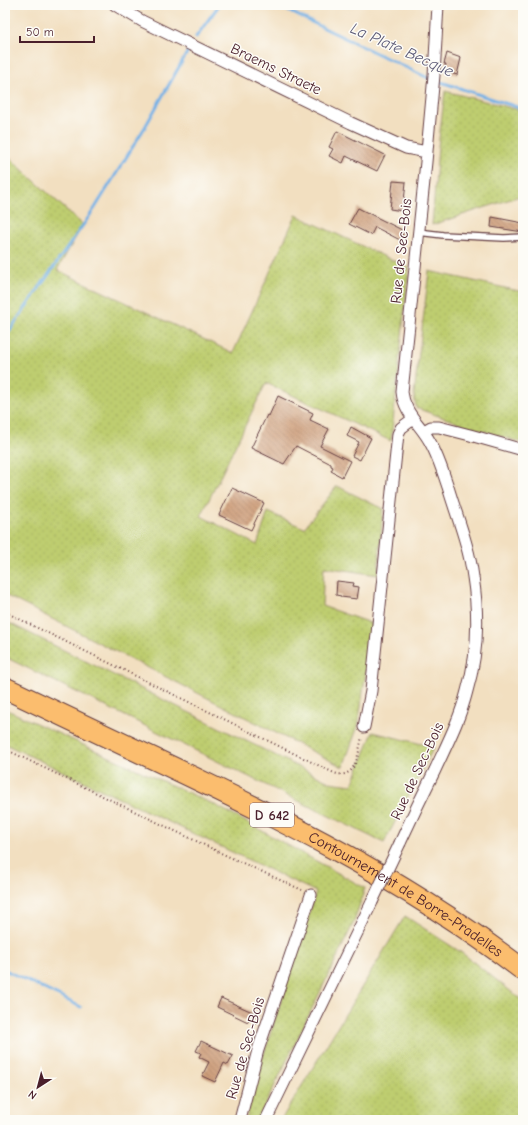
<svg xmlns="http://www.w3.org/2000/svg" width="528" height="1125" font-family="'Comic Neue',sans-serif">
  <style>
    .grass { fill: url(#grass-dots); stroke: #84764e }
    .lines { fill: none; stroke-linecap: round; stroke-linejoin: round }
    .stream { stroke: #74b1e6; stroke-width: 3 }
    .building { fill: url(#building-back-hatch) }
    .lane-casing { stroke: #633c41; stroke-width: 8 }
    .street-casing { stroke: #633c41; stroke-width: 13 }
    .highway-casing { stroke: #633c41; stroke-width: 23 }
    .path { stroke: #633c41; stroke-width: 2; stroke-dasharray: 1 3; stroke-linecap: butt }
    .lane { stroke: #fff; stroke-width: 5.5 }
    .street { stroke: #fff; stroke-width: 11 }
    .highway { stroke: #fbbd6e; stroke-width: 21 }
    .street-bridge-casing { stroke: #633c41; stroke-width: 13; stroke-linecap: butt }
    .street-bridge { stroke: #fff; stroke-width: 11 }
    .labels { text-anchor: middle; dominant-baseline: central; stroke-width: 3; stroke-linejoin: round; paint-order: stroke }
    .shield { fill: #fdfcf7; stroke: #806168; stroke-width: 1 }
    .shield-label { font-size: 14px; font-weight: bold; fill: #4a1f2b }
    .street-label { font-size: 15px; fill: #4a1f2b; stroke: #fdfcf7 }
    .water-label { font-size: 16px; font-style: italic; fill: #5b5976; stroke: #fdfcf7 }
  </style>
  <defs>
    <pattern id="grass-dots" width="8" height="8" patternUnits="userSpaceOnUse"><rect width="8" height="8" fill="#becd70"/><path d="M2 2h.1M6 6h.1" fill="none" stroke="#a5b061" stroke-width="1.8" stroke-linecap="round"/></pattern>
    <pattern id="building-back-hatch" width="6" height="6" patternUnits="userSpaceOnUse"><rect width="6" height="6" fill="#cd9d79"/><path d="M-1 5l2 2M0 0l6 6M5-1l2 2" fill="none" stroke="#a87f63"/></pattern>
  </defs>
  <rect width="100%" height="100%" fill="#fdfcf7"/>
  <filter id="ink" filterUnits="userSpaceOnUse"><feTurbulence type="fractalNoise" baseFrequency=".025" numOctaves="2"/><feDisplacementMap in="SourceGraphic" scale="8" xChannelSelector="R" yChannelSelector="G"/><feConvolveMatrix kernelMatrix="1 2 1 2 8 2 1 2 1" color-interpolation-filters="sRGB"/></filter>
  <filter id="wash" filterUnits="userSpaceOnUse"><feTurbulence type="fractalNoise" baseFrequency=".012" numOctaves="4" result="noise"/><feDisplacementMap in="SourceGraphic" scale="16" xChannelSelector="R" yChannelSelector="G"/><feGaussianBlur stdDeviation="0.9" result="paint"/><feColorMatrix in="noise" values="0 0 0 0 0 0 0 0 0 0 0 0 0 0 0 0 0 1.4 0 .05"/><feComposite in="paint" operator="in"/></filter>
  <g filter="url(#wash)">
    <rect width="100%" height="100%" fill="#f2dfc0"/>
    <path class="grass" d="M445,91l78,20v84l-91,30 6,-78z
      M5,154l78,71 -26,45 176,83 63,-138 113,53 -18,173 -125,-58 -65,133 56,29 11,-33 36,16 33,-42 46,23 -5,66 -54,-8 -2,39 51,18 -15,102 -15,41 -338,-172z
      M429,271l94,21v151l-56,-17 -51,-18 -2,-14z
      M5,621l324,161 23,3 21,-53 61,15 -50,96 -379,-186z
      M5,709l212,97 148,82 -11,34 -96,198h-12l14,-54 56,-174 -311,-148z
      M405,916l57,37 61,48v119h-242z"/>
    <g class="lines">
      <path class="stream" d="M276,5l150,72 97,32
        M196,37l23,-32
        M5,337l90,-129 50,-81 43,-76
        M5,970l76,37"/>
    </g>
    <g id="blocks">
      <path class="building" d="M447,53l14,5 -4,17 -13,-4 2,-7h-2z
        M337,131l48,24 -8,16 -31,-15 -3,7 -14,-7 4,-7 -4,-2z
        M393,181l13,1 -3,29 -13,-2z
        M358,208l46,23 -4,9 -25,-13 -4,8 -22,-11z
        M492,217l31,6v9l-32,-5z
        M278,396l35,17 -3,7 19,9 -9,17 30,15 -8,16 -11,-6 2,-4 -2,-1v-2l-35,-18 -12,18 -33,-16 16,-33 2,1z
        M351,427l20,11 -11,22 -8,-4 7,-14 -12,-6z
        M232,488l32,15 -13,27 -32,-15z
        M337,581l17,2 -1,3 6,1 -2,12 -16,-2v-1l-5,-1z
        M221,998l38,17 -3,8 -7,-4 -1,3 -31,-15z
        M201,1041l32,15 -5,9 -4,-2 -9,19 -13,-6 7,-14 -10,-5 2,-4 -5,-2z"/>
    </g>
  </g>
  <g filter="url(#ink)">
    <use href="#blocks" fill-opacity="0" stroke="#633c41" stroke-width="1"/>
    <g class="lines">
      <g class="lane-casing">
        <path id="lane" d="M418,232l25,3 61,3 19,-1"/>
      </g>
      <g class="street-casing">
        <path id="street" d="M115,5l27,16 209,102 55,25 21,4
          M424,431l7,-4h8l31,8 53,15
          M364,727l7,-36 27,-257 3,-6 12,-9
          M400,843c11,-24 23,-49 35,-73 12,-26 25,-51 32,-79 11,-37 12,-76 6,-114 -4,-31 -16,-60 -25,-90 -5,-15 -10,-31 -18,-45 -9,-17 -26,-29 -28,-50l24,-230 8,-87 4,-70
          M240,1120l18,-70 53,-155
          M266,1120l106,-218"/>
      </g>
      <g class="highway-casing">
        <g id="highway">
          <path id="s1" d="M5,688c42,20 84,40 126,60 137,64 271,129 392,222"/>
        </g>
      </g>
      <path class="path" d="M5,612l329,161c23,8 24,-21 28,-36
        M5,749l218,105 79,36"/>
      <use href="#lane" class="lane"/>
      <use href="#street" class="street"/>
      <use href="#highway" class="highway"/>
      <g class="street-bridge-casing">
        <path id="street-bridge" d="M372,902l28,-59"/>
      </g>
      <use href="#street-bridge" class="street-bridge"/>
    </g>
  </g>
  <g class="labels">
    <rect class="shield" x="250" y="803" width="44" height="24" rx="3"/>
    <g class="shield-label">
      <text x="272" y="815">D 642</text>
    </g>
    <g class="street-label">
      <text transform="translate(276 69) rotate(26)">Braems Straete</text>
      <text transform="translate(401 251) rotate(-84)">Rue de Sec-Bois</text>
      <text transform="translate(417 771) rotate(-65)">Rue de Sec-Bois</text>
      <text stroke="none"><textPath href="#s1" startOffset="451">Contournement de Borre-Pradelles</textPath></text>
      <text transform="translate(245 1048) rotate(-74)">Rue de Sec-Bois</text>
    </g>
    <g class="water-label">
      <text transform="translate(402 50) rotate(24)">La Plate Becque</text>
    </g>
  </g>
  <rect width="528" height="1125" fill="none" stroke="#fdfcf7" stroke-width="20"/>
  <g transform="translate(38 1087) rotate(216)" stroke="#fdfcf7" stroke-width="3" paint-order="stroke">
  <path d="M0-3L7 15L0 10L-7 15Z" fill="#4a1f2b"/>
  <text y="-6" font-size="11" font-weight="bold" text-anchor="middle" fill="#4a1f2b">N</text>
  </g>
  <path d="M20 36v6h74v-6" fill="none" stroke="#4a1f2b" stroke-width="2"/>
  <text x="26" y="36" font-size="12" fill="#4a1f2b" stroke="#fdfcf7" stroke-width="3" paint-order="stroke">50 m</text>
</svg>
